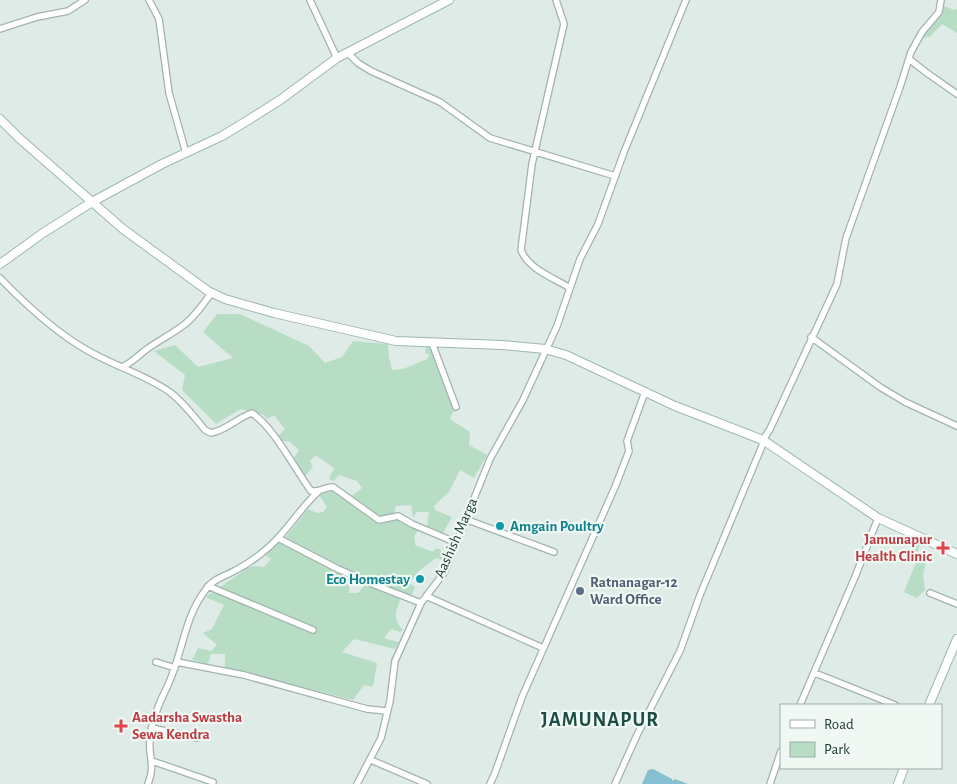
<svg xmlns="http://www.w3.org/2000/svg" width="957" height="784" font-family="'Alegreya Sans',sans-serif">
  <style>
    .green { fill: #b7ddc5 }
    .water { fill: #85bfd2 }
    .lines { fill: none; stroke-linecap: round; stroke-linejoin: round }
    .street-casing { stroke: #a2b3af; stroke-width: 8 }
    .secondary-casing { stroke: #9eb7b0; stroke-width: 10 }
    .street { stroke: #fff; stroke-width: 5.5 }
    .secondary { stroke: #fff; stroke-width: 8 }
    .culture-dot { fill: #0f9aa8; stroke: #f0f8f4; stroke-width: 2 }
    .health-dot { fill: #e0444e; stroke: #f0f8f4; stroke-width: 2 }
    .service-dot { fill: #5c6f8a; stroke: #f0f8f4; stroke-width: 2 }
    .labels { text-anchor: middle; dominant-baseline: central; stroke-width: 4.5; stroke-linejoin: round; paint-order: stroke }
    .culture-label { font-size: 15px; font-weight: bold; fill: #0d838f; stroke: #f0f8f4; text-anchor: start }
    .street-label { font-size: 15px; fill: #203c37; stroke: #f0f8f4 }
    .health-label { font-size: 15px; font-weight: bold; fill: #be3a42; stroke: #f0f8f4; text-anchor: end }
    .service-label { font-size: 15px; font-weight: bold; fill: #4e5e75; stroke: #f0f8f4; text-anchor: start }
    .district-label { font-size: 20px; font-weight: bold; letter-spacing: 1px; fill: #1c4e46; stroke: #f0f8f4 }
  </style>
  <rect width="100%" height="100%" fill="#dfebe7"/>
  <path class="green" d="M944,6l10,4 3,-1v24l-15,-9 -12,13 -8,1 10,-12z
    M217,314h23l69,32 16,17 17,-6 11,-16 35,3 1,13 3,13 11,-1 24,-10 3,-4 -5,-2 1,-6h8l20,63 -4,9 20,13 -1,13 18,10 -13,23 -14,-8 -11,22 -15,14 1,4 17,7 -9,16 -16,-7 2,-14h-12l-4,5 -2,-12 -15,1 -2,8 -9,3 -8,-3 -25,-18 10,-8 -5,-7 -18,-6 -5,6 -5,-2 5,-11 -19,-13 -5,6 3,6 -9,10 -10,-19 5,-8 -10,-9h-9l-2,-5 7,-7 -11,-14 -7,4 -3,-4 -23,-6 -25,15 -34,-34 3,-15 -31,-24 21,-6 23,22 35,-9 -30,-26z
    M330,489l44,32 8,3 14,-6 22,12 -4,7 1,2v6l18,7 2,-3h4l3,2h7l-5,10 -8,-3 -18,14 -9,11 6,4 -4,9 -25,-8 -102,-49 24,-30 9,4 6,-1 4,-5 -8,-12z
    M914,540l9,3 -4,4 -2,7 10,4 -4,17 2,15 -8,8 -13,-6 13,-32 -8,-3z
    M278,541l72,37 -1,15h9l7,-8 35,14c-4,15 -8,18 3,31l-3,2 -9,-3 -7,9 15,4 -4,7 -41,-10 -12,13 35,11 -4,24 -9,-2 -11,15 -79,-20 -50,-10 1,-9v-7h-14l-3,10 -16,-4 6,-12 13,3 6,-6 -14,-12 9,-4 12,-24 -19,-8 43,-29 6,-2 10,1 7,-8 -5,-3z"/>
  <path class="water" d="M653,769l19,10v2l3,-2 13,5h-46l6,-14z"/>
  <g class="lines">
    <g class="street-casing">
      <path id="street" d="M149,0l10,19 10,74 17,60
        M310,0l27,58
        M556,0l8,24 -32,140 -11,86c7,19 33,28 49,38
        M0,29l37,-12 31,-6 17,-11
        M347,52l11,11 13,8 69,31 50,36 125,38
        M909,59l18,14 30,21
        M0,278c25,26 54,53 85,71 28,17 60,25 86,44 13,10 24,25 34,37l6,3c16,-3 26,-15 41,-20 23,16 42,55 59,78 9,1 14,-4 22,-4l46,33 19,-4 14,8 45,19
        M811,337l69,50 25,15 52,24
        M432,343l24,64
        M122,367c7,-2 18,-13 25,-18 11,-8 23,-14 34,-22 11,-7 21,-21 29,-32l-1,-3
        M465,519l89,33
        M278,538l60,31 37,16 46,18
        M208,586l105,44
        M930,593l27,11
        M426,596l117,52
        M156,662l19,6
        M177,662l67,13 123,34 20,2
        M815,673l80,32
        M800,705l55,-128 23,-59
        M152,728l45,10v-2
        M371,760l56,24
        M152,761l61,21
        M148,784c8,-22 0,-25 2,-45 0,-10 4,-19 7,-29 4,-12 11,-23 15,-35 12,-31 14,-61 35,-87 7,-10 19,-12 29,-18 12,-6 24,-15 34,-24 18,-16 30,-38 48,-54
        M357,784l24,-46 9,-37 5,-40 26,-58 23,-30 46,-114 33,-59 34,-74 23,-67 18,-35 26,-72 62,-152
        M490,784l5,-11 27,-76 93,-210 14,-36 -2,-10 18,-49
        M615,784l22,-49 43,-84 20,-56 62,-149 1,-6 7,-11 67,-145 9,-46 54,-151 11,-35 11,-20 17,-20 2,-12
        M770,784l11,-33"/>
    </g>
    <g class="secondary-casing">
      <path id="secondary" d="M0,119l19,19 104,91 85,62 17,8 49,14 122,28 106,4 43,4 21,6 109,51 88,34 115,78 79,36
        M0,264l43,-31 49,-31 70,-38 60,-28 28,-17 30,-19 57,-42 112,-58
        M929,705l28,-66
        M898,784l6,-16"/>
    </g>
    <use href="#street" class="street"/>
    <use href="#secondary" class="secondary"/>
  </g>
  <g class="culture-dot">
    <circle cx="500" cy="526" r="5"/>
    <circle cx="420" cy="579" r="5"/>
  </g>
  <g class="health-dot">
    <path d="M940.5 540.5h5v5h5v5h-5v5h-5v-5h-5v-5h5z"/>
    <path d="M118.5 718.5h5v5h5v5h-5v5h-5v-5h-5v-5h5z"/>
  </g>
  <circle class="service-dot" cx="580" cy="591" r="5"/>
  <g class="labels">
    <g class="culture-label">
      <text x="510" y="526">Amgain Poultry</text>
      <text x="410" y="579" text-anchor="end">Eco Homestay</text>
    </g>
    <g class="street-label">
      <text transform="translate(456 538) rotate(-66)">Aashish Marga</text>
    </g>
    <g class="health-label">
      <text x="932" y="539">Jamunapur<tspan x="932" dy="17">Health Clinic</tspan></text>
      <text x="132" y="717" text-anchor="start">Aadarsha Swastha<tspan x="132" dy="17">Sewa Kendra</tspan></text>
    </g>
    <g class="service-label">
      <text x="590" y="582">Ratnanagar-12<tspan x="590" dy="17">Ward Office</tspan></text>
    </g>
    <g class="district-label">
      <text x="600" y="720">JAMUNAPUR</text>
    </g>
  </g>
  <rect x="780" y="704" width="162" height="65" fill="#f0f8f4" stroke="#9dada8"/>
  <rect x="790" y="720" width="25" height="8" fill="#ffffff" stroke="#9dada8"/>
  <text x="824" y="729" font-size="15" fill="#203c37">Road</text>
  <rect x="790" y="742" width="25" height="15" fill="#b7ddc5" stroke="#9dada8"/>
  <text x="824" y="754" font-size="15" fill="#203c37">Park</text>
</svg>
